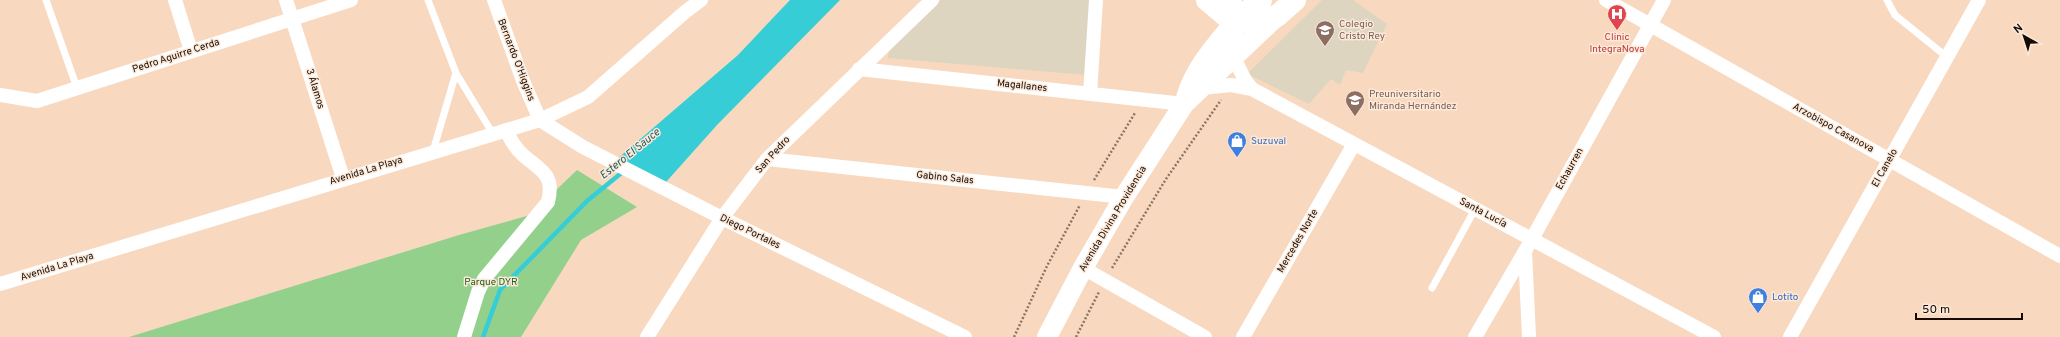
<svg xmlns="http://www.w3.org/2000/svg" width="2060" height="337" font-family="Overpass,sans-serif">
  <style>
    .education { fill: #ded5c0 }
    .green { fill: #93d08c }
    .water { fill: #36cdd7 }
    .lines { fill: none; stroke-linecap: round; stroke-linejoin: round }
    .stream { stroke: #36cdd7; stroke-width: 4.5 }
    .path { stroke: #8a7565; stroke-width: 2.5; stroke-dasharray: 2 2; stroke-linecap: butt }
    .lane { stroke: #fff; stroke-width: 7 }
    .street { stroke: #fff; stroke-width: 14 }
    .secondary { stroke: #fff; stroke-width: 20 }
    .primary { stroke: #fff; stroke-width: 22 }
    .labels { text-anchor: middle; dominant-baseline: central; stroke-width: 3; stroke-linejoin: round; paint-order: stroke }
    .education-label { font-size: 10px; fill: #785e54; stroke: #fce9d9; text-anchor: start }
    .health-label { font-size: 10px; fill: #be3a42; stroke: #fce9d9 }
    .street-label { font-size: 10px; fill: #150b04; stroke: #fce9d9 }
    .shop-label { font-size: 10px; fill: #366cbe; stroke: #fce9d9; text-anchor: start }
    .park-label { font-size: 10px; fill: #21611b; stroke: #fce9d9 }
    .water-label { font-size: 11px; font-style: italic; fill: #1d595d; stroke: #fce9d9 }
  </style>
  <rect width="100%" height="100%" fill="#f8d9bf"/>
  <path class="education" d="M941,0h153l-8,75 -198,-17 1,-11z
    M1322,0h31l34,24 -24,49 -17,-3 -6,15 -9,-6 -22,25 -62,-30z"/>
  <path class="green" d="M577,170l60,37 -56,33 -60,97h-392l330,-102 71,-20z"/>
  <path class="water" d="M790,0h50l-123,125 -59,66 -49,-25 129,-111z"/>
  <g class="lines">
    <path class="stream" d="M483,337l17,-47 87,-89 38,-31"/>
    <path class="path" d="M1094,180l41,-67
      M1112,268l54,-89 55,-79
      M1014,337l33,-71 33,-61
      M1076,337l23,-45"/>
    <path class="lane" d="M46,0l31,88
      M428,0l28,73
      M1887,0l8,15 52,42
      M433,151l23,-78 37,61
      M1432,288l43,-79"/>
    <path class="street" d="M175,0l16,51
      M286,0l57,178
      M494,0l29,81 17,39
      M1606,0l454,256
      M1233,56l12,24 7,9
      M859,69l325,35
      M1202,88l29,-3 21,4 462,248
      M1090,94l6,-94
      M0,95l37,6 314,-101
      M540,120l43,27 139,71 243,119
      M767,159l357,38
      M1525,251l4,86
      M1083,268l122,69
      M0,284l540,-164 48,-23 97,-85 16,-12
      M464,337l14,-45 6,-13 64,-77c7,-28 -7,-31 -25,-47 -8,-7 -13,-16 -17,-25
      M647,337l75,-119 45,-59 165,-159
      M1243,337l111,-193
      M1475,337l57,-98 132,-239
      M1790,337l189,-337"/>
    <path class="secondary" d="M1186,98c8,-29 29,-52 48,-75
      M1047,337l36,-69 41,-71 60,-93 93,-88"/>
    <path class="primary" d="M1207,0l27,23
      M1234,23l43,-7 18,-16
      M1234,23l27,-23
      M1225,64c8,-21 13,-42 5,-64"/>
  </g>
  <defs>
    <g id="hospital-pin" transform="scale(1)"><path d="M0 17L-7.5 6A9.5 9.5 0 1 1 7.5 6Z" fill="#e0444e" stroke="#fce9d9"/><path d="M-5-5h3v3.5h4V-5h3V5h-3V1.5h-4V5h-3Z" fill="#fff"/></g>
    <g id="school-pin" transform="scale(1)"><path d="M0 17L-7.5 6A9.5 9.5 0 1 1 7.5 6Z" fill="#8d6e63" stroke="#fce9d9"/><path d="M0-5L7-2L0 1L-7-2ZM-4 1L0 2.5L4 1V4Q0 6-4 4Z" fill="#fff"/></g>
    <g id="shop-pin" transform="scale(1)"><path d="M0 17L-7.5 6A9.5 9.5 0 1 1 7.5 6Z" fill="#3f7fe0" stroke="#fce9d9"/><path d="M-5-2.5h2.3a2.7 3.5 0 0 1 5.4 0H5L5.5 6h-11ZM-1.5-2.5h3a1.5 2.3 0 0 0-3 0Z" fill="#fff"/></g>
  </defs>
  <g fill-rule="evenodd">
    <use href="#hospital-pin" x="1617" y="14"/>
    <use href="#school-pin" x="1325" y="30"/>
    <use href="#school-pin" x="1355" y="100"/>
    <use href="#shop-pin" x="1237" y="141"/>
    <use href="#shop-pin" x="1758" y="297"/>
  </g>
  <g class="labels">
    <g class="education-label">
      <text x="1339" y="24">Colegio<tspan x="1339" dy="12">Cristo Rey</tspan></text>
      <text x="1369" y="94">Preuniversitario<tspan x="1369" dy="12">Miranda Hernández</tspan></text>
    </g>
    <g class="health-label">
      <text x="1617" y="37">Clinic<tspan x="1617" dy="12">IntegraNova</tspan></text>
    </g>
    <g class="street-label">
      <text transform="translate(176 56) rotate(-18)">Pedro Aguirre Cerda</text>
      <text transform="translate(516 60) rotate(69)">Bernardo O'Higgins</text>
      <text transform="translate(1022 86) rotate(6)">Magallanes</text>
      <text transform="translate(315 89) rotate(73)">3 Álamos</text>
      <text transform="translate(1833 128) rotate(29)">Arzobispo Casanova</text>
      <text transform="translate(773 155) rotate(-48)">San Pedro</text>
      <text transform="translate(1885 168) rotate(-61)">El Canelo</text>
      <text transform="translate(1570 169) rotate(-61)">Echaurren</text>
      <text transform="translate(366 171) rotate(-17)">Avenida La Playa</text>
      <text transform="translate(945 178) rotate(6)">Gabino Salas</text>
      <text transform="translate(1483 213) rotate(28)">Santa Lucía</text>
      <text transform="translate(1113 219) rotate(-59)">Avenida Divina Providencia</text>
      <text transform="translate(750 232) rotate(26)">Diego Portales</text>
      <text transform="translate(1298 241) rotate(-60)">Mercedes Norte</text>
      <text transform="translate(57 267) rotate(-17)">Avenida La Playa</text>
    </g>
    <g class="shop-label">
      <text x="1251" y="141">Suzuval</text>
      <text x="1772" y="297">Lotito</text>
    </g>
    <g class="park-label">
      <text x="491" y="282">Parque DYR</text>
    </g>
    <g class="water-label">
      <text transform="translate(630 154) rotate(-39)">Estero El Sauce</text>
    </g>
  </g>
  <g transform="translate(2024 36) rotate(321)" stroke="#fce9d9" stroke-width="3" paint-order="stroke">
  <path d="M0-3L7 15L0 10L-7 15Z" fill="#150b04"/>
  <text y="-6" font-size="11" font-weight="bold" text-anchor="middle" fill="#150b04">N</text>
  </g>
  <path d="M1916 313v6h106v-6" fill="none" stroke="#150b04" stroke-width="2"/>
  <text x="1922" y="313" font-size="12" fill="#150b04" stroke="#fce9d9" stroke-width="3" paint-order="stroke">50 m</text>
</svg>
